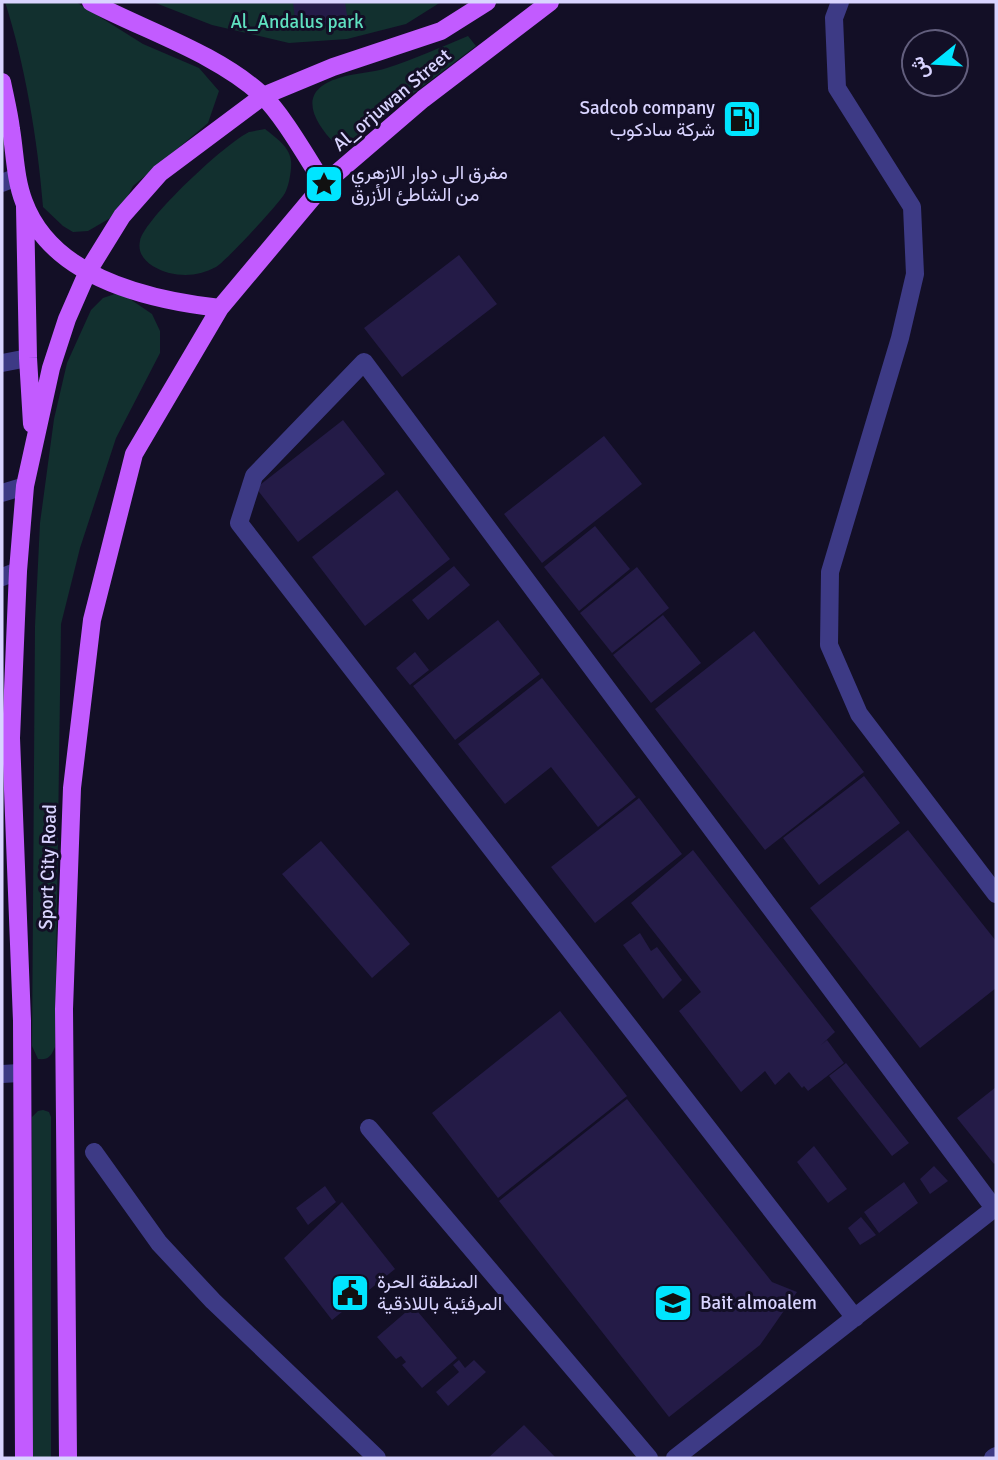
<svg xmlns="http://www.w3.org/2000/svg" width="998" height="1460" font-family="Signika,Vazirmatn,sans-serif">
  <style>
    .green { fill: #12302f }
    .building { fill: #241b47 }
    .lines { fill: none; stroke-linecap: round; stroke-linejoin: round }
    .minor { stroke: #3d3a85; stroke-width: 18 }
    .major { stroke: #c25bff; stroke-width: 18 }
    .labels { text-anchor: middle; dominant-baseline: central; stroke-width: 6; stroke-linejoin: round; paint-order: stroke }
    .park-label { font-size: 19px; fill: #5fe0c0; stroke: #130f26 }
    .street-label { font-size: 19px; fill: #d9d4ff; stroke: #130f26 }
    .poi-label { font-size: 19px; fill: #d9d4ff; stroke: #130f26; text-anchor: start }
  </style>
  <rect width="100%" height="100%" fill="#130f26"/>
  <path class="green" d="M5,2h71l67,42 56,24 20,23 -11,32 -75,63 -14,27 -31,18 -15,1 -10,-6 -20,-19c-5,-65 -18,-143 -38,-205z
    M153,2h288l-35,22 -59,15 -58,4 -77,-18z
    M468,36l8,10 -127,96 -14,2c-22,-23 -39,-53 4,-66 15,-5 32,-5 48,-10 28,-9 54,-21 81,-32z
    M265,129c10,8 25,18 26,32 1,7 -2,25 -6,32 -6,11 -59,68 -69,74 -15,8 -30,10 -47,6 -14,-4 -33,-14 -29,-32 4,-22 87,-99 109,-109 5,-1 11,-2 16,-3z
    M115,294l12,3 25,17 8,17v22l-44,85 -36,110 -19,76 -6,423c-4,9 -6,13 -17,12l-6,-13 3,-420 5,-103 14,-104 13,-56 24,-53 12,-12z
    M43,1110l6,2 2,5v341h-18l-1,-341 6,-6z"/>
  <path class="building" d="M293,2h52l3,20 -52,6z
    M459,255l38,49 -95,73 -38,-49z
    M343,420l42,54 -87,68 -42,-54z
    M604,436l38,48 -100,79 -38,-49z
    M397,490l53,69 -85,67 -53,-69z
    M595,526l35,43 -51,42 -35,-44z
    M454,566l16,19 -42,35 -16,-20z
    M637,567l32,41 -57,45 -32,-40z
    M663,615l38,48 -50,40 -38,-48z
    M498,620l42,54 -85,66 -42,-54z
    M754,631l110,141 -99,78 -110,-141z
    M415,652l14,18 -19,15 -14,-17z
    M542,678l94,119 -38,30 -47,-60 -46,37 -47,-60z
    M864,776l36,47 -81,62 -36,-47z
    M639,798l43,56 -87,69 -44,-56z
    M908,830l88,111v47l-76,60 -110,-140z
    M321,841l89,103 -38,34 -90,-104z
    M693,850l142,182 -14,13 6,-5 17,23 -36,28 -4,-5 -2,2 -13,-16 -14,13 -10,-14 -24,21 -62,-81 22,-19 -70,-89z
    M640,933l11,18 6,-4 25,33 -19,19 -40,-54z
    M560,1011l67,85 -129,102 -66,-85z
    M846,1063l63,80 -17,13 -63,-80z
    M996,1087v75l-2,2 -37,-46z
    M627,1099l145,183 25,10 -37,53 -91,72 -170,-216z
    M814,1146l33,43 -19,14 -31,-41z
    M934,1166l14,15 -18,13 -10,-15z
    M904,1182l14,21 -39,30 -15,-21z
    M325,1186l11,16 -28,23 -12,-17z
    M342,1202l53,67 -63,51 -48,-62z
    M861,1217l15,18 -16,10 -12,-17z
    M413,1306l44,52 -35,30 -20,-23 4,-3 -5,-6 -5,3 -19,-22z
    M459,1360l6,8 9,-8 12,12 -38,34 -12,-14 23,-20 -6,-7z
    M524,1425l32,33h-68z"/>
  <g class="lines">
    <path class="minor" d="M840,2l-6,16 3,70 75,119 3,67 -15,64 -70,234 -1,73 30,69 137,180
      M2,183l15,-6
      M2,363l26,-5
      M2,493l23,-7
      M2,577l16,-6
      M2,1074l18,-1
      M369,1128l280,330
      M94,1152l65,91 54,58 164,157
      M855,1318l-616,-795 15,-47 110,-114 630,846
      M675,1458l321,-251
      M993,1458l3,-2"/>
    <path class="major" d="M91,2c55,29 125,51 171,93 21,20 45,63 62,89
      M2,82c3,15 7,31 9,47 4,24 4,50 13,73 28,76 124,98 196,106
      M25,207l3,151 4,66
      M24,1458l-2,-437 -11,-283 7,-167 7,-85 26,-118 16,-49 21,-48 34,-55 38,-43 103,-77 70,-29 108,-36 46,-29
      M68,1458l-4,-449 8,-221 20,-168 42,-166 86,-146 104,-124 99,-85 127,-97"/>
  </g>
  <defs>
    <g id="fuel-square" transform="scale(2.0125)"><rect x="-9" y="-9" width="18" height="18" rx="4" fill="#00e5ff" stroke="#130f26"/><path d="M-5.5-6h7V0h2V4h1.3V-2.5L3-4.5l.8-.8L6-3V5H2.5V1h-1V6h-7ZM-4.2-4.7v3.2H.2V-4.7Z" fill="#111"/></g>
    <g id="sight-square" transform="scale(2.0125)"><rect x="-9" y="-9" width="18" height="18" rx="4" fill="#00e5ff" stroke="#130f26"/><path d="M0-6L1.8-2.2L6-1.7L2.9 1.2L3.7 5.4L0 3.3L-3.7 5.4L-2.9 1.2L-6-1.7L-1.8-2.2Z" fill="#111"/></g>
    <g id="civic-square" transform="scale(2.0125)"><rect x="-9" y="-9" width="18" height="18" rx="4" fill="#00e5ff" stroke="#130f26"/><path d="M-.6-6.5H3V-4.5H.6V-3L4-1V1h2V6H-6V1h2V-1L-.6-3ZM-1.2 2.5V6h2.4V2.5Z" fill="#111"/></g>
    <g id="university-square" transform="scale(2.0125)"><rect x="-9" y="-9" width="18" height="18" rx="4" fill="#00e5ff" stroke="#130f26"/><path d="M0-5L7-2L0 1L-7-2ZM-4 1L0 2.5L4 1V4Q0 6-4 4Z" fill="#111"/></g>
  </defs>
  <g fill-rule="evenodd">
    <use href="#fuel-square" x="742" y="119"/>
    <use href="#sight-square" x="324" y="184"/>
    <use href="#civic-square" x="350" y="1293"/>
    <use href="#university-square" x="673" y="1303"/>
  </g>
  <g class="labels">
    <g class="park-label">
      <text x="297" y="22">Al_Andalus park</text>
    </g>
    <g class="street-label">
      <text transform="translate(392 100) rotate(-40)">Al_orjuwan Street</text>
      <text transform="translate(48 867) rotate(-88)">Sport City Road</text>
    </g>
    <g class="poi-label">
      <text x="715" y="108" text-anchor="end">Sadcob company<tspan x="715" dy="22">شركة سادكوب</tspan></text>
      <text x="351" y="173">مفرق الى دوار الازهري<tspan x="351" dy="22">من الشاطئ الأزرق</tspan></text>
      <text x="377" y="1282">المنطقة الحرة<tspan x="377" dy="22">المرفئية باللاذقية</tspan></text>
      <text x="700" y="1303">Bait almoalem</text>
    </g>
  </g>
  <rect width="998" height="1460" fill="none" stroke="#d9d4ff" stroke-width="7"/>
  <g transform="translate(935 63) rotate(252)"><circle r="33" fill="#130f26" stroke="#625e7d" stroke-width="2"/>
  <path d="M0-5L12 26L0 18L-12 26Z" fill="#00e5ff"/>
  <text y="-10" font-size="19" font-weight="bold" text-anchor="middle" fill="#d9d4ff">ش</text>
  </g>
</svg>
